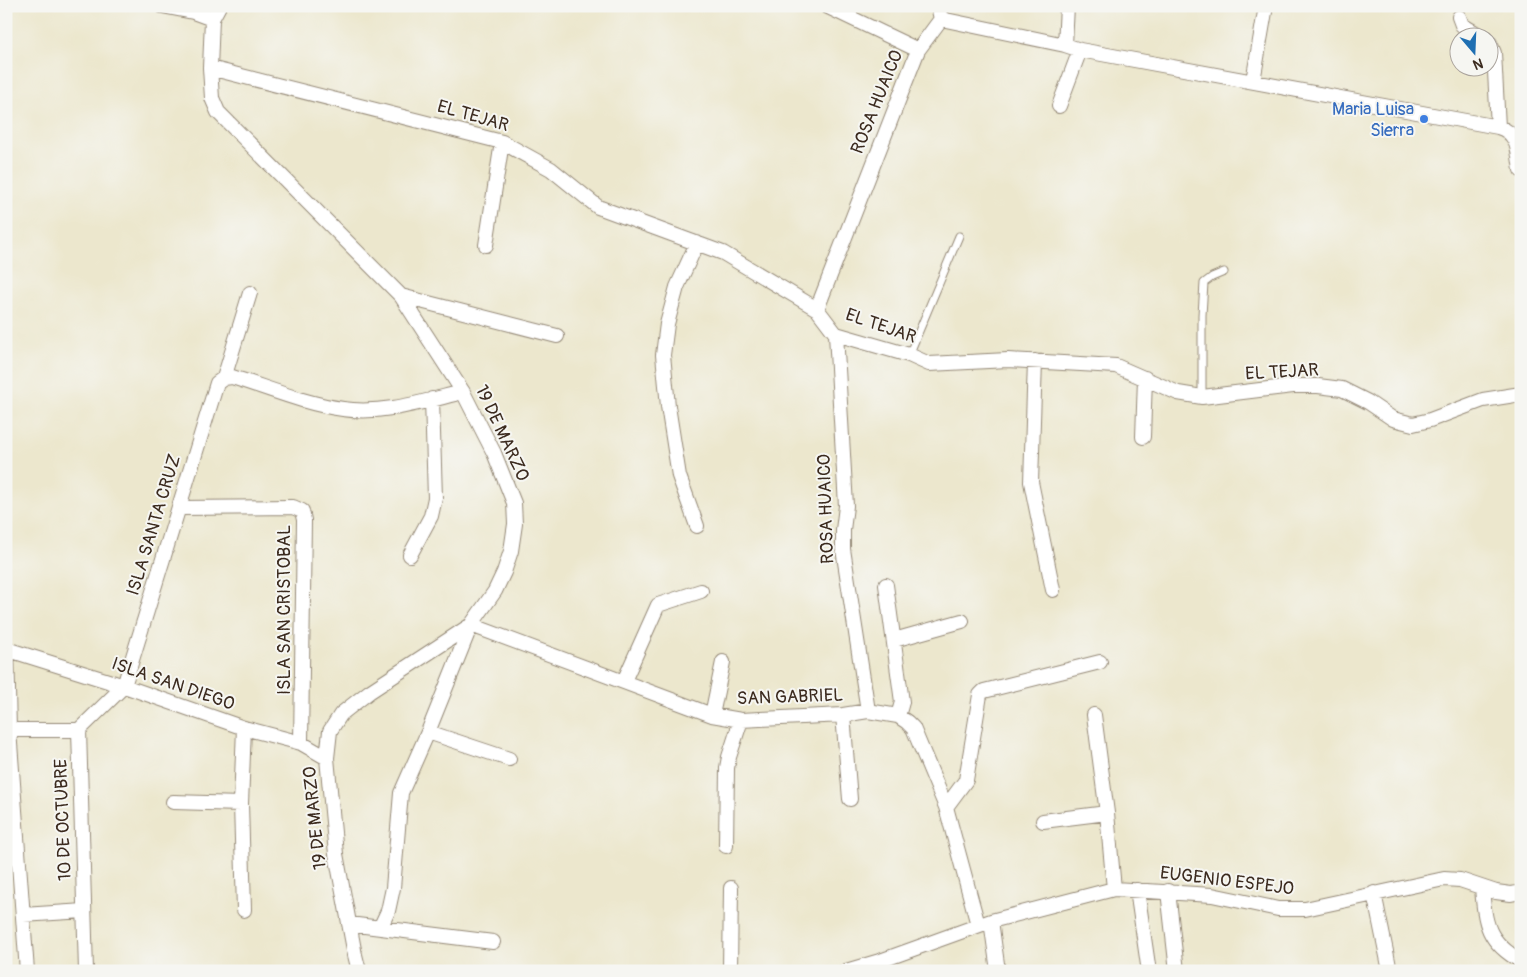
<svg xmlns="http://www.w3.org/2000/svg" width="1527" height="977" font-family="Pangolin,sans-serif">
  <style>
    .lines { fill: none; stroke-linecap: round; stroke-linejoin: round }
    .lane-casing { stroke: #948876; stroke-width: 9 }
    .street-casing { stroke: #948876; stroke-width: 16 }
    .lane { stroke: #fff; stroke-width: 7 }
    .street { stroke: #fff; stroke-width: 14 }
    .shop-dot { fill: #3f7fe0; stroke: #f6f6f2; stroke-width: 2 }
    .labels { text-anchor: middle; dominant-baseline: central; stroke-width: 4; stroke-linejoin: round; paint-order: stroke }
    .street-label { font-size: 18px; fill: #3b2a1e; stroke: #f6f6f2 }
    .shop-label { font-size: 18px; fill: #366cbe; stroke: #f6f6f2; text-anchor: end }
  </style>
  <rect width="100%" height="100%" fill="#f6f6f2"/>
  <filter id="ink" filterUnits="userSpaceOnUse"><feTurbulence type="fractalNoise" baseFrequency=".02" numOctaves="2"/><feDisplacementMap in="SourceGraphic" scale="10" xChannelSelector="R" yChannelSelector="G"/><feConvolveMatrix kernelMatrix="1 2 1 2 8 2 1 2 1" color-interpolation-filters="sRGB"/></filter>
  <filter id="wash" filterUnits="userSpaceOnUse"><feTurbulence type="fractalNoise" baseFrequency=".0096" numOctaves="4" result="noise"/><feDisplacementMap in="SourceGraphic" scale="20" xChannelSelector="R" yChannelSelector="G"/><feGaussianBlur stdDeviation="1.12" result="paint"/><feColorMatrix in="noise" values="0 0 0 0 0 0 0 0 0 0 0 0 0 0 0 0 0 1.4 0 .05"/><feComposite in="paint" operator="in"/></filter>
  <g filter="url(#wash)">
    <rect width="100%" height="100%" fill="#ece7cd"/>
  </g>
  <g filter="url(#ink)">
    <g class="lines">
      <g class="lane-casing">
        <path id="lane" d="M909,355l50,-119
          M1202,397v-82l2,-32 8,-6 12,-5"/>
      </g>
      <g class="street-casing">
        <path id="street" d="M162,6l31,6 19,7
          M219,6l-7,13 -2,49 2,30 6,14 183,184 62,96 31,61 20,50 1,21 -4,27 -7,21 -9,19 -24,34 -102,67 -28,22 -11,17 -3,27 9,96 19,101 4,16
          M826,6l92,44
          M1459,17l3,8 22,13
          M941,19l124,26 15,5 418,77c21,6 20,25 23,43
          M1490,43l4,10 4,74
          M1065,45l2,-39
          M210,68l292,74 49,27 47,38 125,46 94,56 19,25 73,21 20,9 79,-4 108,6 62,27 24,4 91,-11h25l24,3 26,13 25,17 20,5 17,-4 53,-20 38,-6
          M1253,81l13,-75
          M1059,106l21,-56
          M697,243l-20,44 -10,37 -4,31 5,51 11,70 18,50
          M486,245l16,-103
          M401,296l156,40
          M817,309l101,-259 23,-31 -3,-13
          M836,334l10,172 -3,24v19l25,162
          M1035,361l-4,121 22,108
          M224,378l26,-85
          M1143,437l2,-59
          M179,508l114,-1 9,4 2,9 -3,223
          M410,555l21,-39 4,-18 -3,-99
          M886,585l16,117 -4,14
          M894,640l68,-19
          M6,649l118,37 120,42 57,15 26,15
          M7,649l2,81 18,241
          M624,681l34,-76 43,-14
          M712,715l11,-53
          M843,715l7,84
          M1094,715l13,98
          M9,730h70
          M428,732l81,27
          M173,802l68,2
          M946,807l20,-27 14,-85 4,-4 116,-29
          M1043,821l64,-8 7,76
          M726,846l1,-78 2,-11 12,-37
          M1482,888c3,36 5,54 39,73
          M1137,890l11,75
          M1168,891l9,80
          M1374,893l16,78
          M244,910l-3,-106 3,-76
          M23,915l61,-4
          M991,921l7,50
          M349,924l144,18
          M380,928l8,-17 5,-23 8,-95 27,-61 43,-107 241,90 29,5 102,-5 25,-4 30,5 9,6 6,6 33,79 32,118
          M86,971l-7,-241 45,-44 93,-303 7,-5 8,-1c36,11 73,27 111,32 40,6 82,-8 120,-17
          M730,971l1,-83
          M846,971l34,-10 111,-40 123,-32 98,6 66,14h27l139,-30 16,1 36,12 15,2 10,-2"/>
      </g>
      <use href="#lane" class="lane"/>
      <use href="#street" class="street"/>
    </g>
  </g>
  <circle class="shop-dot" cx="1424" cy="119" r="5"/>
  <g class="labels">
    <g class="street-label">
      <text transform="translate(877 102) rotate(-68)">ROSA HUAICO</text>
      <text transform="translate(473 116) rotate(16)">EL TEJAR</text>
      <text transform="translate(881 326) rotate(19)">EL TEJAR</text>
      <text transform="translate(1282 372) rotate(-3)">EL TEJAR</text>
      <text transform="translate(502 433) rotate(65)">19 DE MARZO</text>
      <text transform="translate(826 509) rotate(-92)">ROSA HUAICO</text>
      <text transform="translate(154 525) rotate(-73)">ISLA SANTA CRUZ</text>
      <text transform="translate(284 610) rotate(-90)">ISLA SAN CRISTOBAL</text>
      <text transform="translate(173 684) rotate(19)">ISLA SAN DIEGO</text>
      <text transform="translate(790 697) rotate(-2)">SAN GABRIEL</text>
      <text transform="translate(315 818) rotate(-96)">19 DE MARZO</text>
      <text transform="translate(63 820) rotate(-92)">10 DE OCTUBRE</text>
      <text transform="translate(1227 881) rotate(7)">EUGENIO ESPEJO</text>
    </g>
    <g class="shop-label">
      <text x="1414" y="109">Maria Luisa<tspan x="1414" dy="21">Sierra</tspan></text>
    </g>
  </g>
  <rect width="1527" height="977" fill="none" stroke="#f6f6f2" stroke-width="25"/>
  <g transform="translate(1474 52) rotate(161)"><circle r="24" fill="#f6f6f2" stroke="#aba49d"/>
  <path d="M0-4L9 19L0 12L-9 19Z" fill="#1f6fb2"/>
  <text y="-8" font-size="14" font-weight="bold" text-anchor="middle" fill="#3b2a1e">N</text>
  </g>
</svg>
